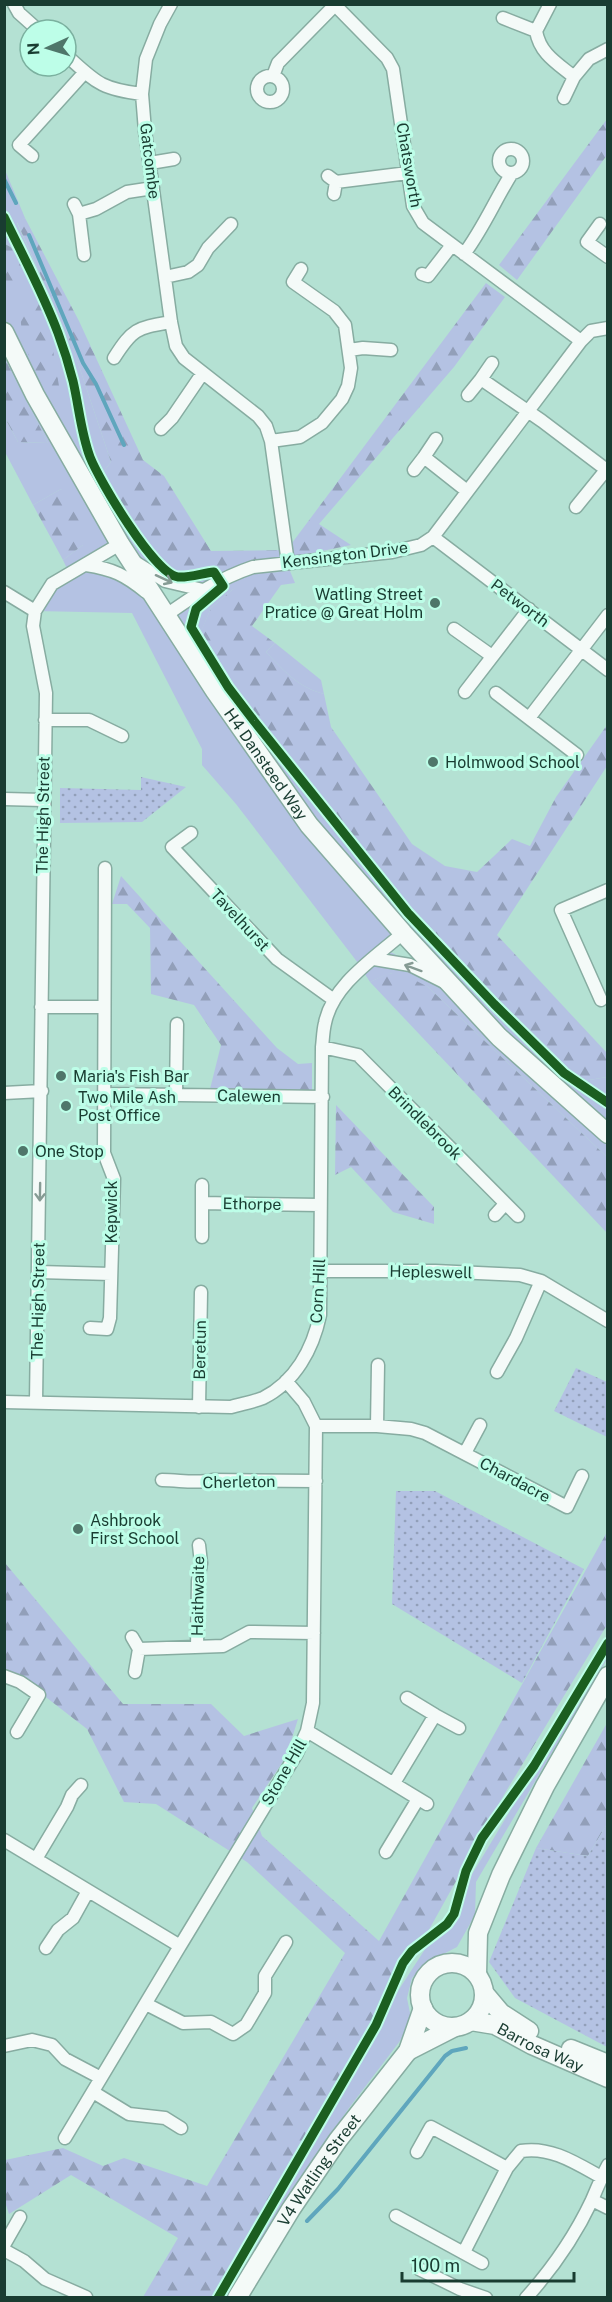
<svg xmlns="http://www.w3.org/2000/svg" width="612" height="2302" font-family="'Public Sans',sans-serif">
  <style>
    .grass { fill: #b4c2e3; fill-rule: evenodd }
    .forest { fill: url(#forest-firs) }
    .park { fill: url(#park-dots) }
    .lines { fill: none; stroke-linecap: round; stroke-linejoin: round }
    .stream { stroke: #5fa6bd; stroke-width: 4 }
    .street-casing { stroke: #87aca1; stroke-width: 15 }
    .secondary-casing { stroke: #87aca1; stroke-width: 21 }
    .street { stroke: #f4faf8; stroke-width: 12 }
    .secondary { stroke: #f4faf8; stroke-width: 18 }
    .cycleway-casing { stroke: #bdfee8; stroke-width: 13 }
    .cycleway { stroke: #1b5e20; stroke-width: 9 }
    .oneway { stroke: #869b94 }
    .poi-dot { fill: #4f766a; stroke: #bdfee8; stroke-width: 2 }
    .labels { text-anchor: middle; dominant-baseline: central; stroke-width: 6; stroke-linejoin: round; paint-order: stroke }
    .street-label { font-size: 16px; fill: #193c31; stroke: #bdfee8 }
    .poi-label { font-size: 16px; fill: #193c31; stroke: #bdfee8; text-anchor: start }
  </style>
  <defs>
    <pattern id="forest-firs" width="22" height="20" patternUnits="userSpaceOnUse" patternTransform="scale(1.5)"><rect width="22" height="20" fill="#b4c2e3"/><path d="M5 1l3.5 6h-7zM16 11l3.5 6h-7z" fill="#929fb9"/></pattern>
    <pattern id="park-dots" width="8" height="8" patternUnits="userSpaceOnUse" patternTransform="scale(1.5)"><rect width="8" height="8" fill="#b4c2e3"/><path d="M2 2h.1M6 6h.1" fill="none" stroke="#929fb9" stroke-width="1.8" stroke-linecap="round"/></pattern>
  </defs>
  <rect width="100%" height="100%" fill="#b4e1d3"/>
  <path class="grass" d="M5,170l20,48 -8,5 57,128 37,111 -11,14 53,83 14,13 -2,9 -45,-37 -33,20 41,13 37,39 69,-43 54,-10 2,8 -21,2 -37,17 -21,18 -13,31 63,89 147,185 86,91 70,69 13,9 30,-5v80l-179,-170 -38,-14 -20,9 -12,-19 -122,-159 -34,-39v-16l-70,-136 -97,-2 34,-38 -6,-13 20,-15 -22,-56 -28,16 -28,-53v-34l13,24 30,1 -43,-84 -1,-77 2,2 8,-35 -9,-5zM403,933l45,50 -63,-34z
    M275,643l46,37 3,14c-26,-7 -40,-23 -58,-42z
    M607,1649v10l-131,223 -1,33 -18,32 -27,14 -18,17 -5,20 4,20 -11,23 -51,67 -100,149 -22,40 -9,1 158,-273 77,-119z"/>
  <path class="forest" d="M607,119v36l-90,125 -18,-15z
    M25,218l54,103 64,139 21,16 47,75 76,-1 1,13 -35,4 -50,23 -38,-9 1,-9 -26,-30 -40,-66 11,-14 -37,-111 -57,-129z
    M5,244l9,5 13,26 -8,7 -14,2z
    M486,283l19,14 -51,70 -135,157 32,21 -48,10h-11v-12z
    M39,299l13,45 7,42 -14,6c-12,-26 -27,-55 -24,-84z
    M5,359l43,84 -30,-1 -13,-24z
    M61,489l21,21 1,35 -20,15 -30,-55z
    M290,571l5,12 -14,2 -29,41 23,17 -9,9c18,19 32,35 58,42l7,33 81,117 33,22 32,6 35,-33 18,7 26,-49 51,-72v41l-110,169 110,118v24l-30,5 -13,-9 -70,-69 -86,-91 -147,-185 -63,-90 13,-30 21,-18 17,-11 20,-6z
    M121,876l156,172 21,16 14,-1v29l-102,-3 11,-44 -27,-40 -43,-11 -1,-66 -23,-24h-15z
    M389,973l18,3 21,11 179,170v76l-237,-251z
    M336,1105l98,102v17l-41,-12 -42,-45 -16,8z
    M607,1532v93l-102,168 -129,232 -158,272h-75l35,-59 -107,-63 -62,39 -4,-12v-42l58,-12 40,18 21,-8 83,28 138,-233 -98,-91 -91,-58 -32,-2 -37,-73 -71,-55 -11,-5v-106l118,141h88l33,32 54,-17 -12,38 -34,51 10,28 117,105z
    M607,1723v101l-19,32 -52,-8z"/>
  <path class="park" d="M141,777l45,10 -44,35 -82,1v-35l81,2z
    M576,1368l31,14v55l-53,-26z
    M396,1491h39l149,78 -62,114 -130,-79z
    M607,1824v223l-92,-49 -26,-36 47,-114 52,8z"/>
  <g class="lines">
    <path class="stream" d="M4,179l12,24
      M29,235l54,128 13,21 28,61
      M307,2221l31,-32 107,-133 7,-5 14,-3"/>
    <g class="street-casing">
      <path id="street" d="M14,4l5,9 19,17
        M171,4l-11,20 -14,35 -4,35 3,37 26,191 5,24 8,12 74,58 8,10 5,15 17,122
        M334,4l53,54 6,11 20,137 10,17 158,118
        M503,18l33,13 14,-27
        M536,31c4,23 21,32 38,46l-10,21
        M66,55c30,27 34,34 76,39
        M273,76l5,-13 57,-58
        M257 89a13 13 0 1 1 26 0a13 13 0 1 1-26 0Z
        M574,77l15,-18 19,-10
        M499 161a12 12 0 1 1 24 0a12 12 0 1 1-24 0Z
        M32,156l-13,-11 66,-73
        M150,163l24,-4
        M328,176l8,6 72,-9
        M334,194l2,-12
        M74,204l5,10 17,-5 31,-17 26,-4
        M79,214l5,41
        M600,224l-13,18 21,15
        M464,254c19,-25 31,-54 48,-81
        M422,274l6,2 24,-31
        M165,277l23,-5 10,-7 10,-17 23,-24
        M349,350l14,-2 28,2
        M114,358c19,-30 23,-30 57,-36
        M481,379l11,-16
        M468,395l13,-16 61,42 66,50
        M161,429l11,-11 30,-44
        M436,439l-12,18 43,34
        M271,441l29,-4 22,-14 20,-24 6,-13 3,-18 -6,-43 -11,-14 -41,-29 8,-13
        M414,470l10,-13
        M576,507l30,-37
        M433,537l175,133
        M135,562l30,19 38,9
        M86,565c27,4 39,10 60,27
        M4,592l31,19
        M165,616c28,-20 55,-38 88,-49l139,-15 29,-7 12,-8 148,-196 10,-10 17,-3
        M454,629l38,27
        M465,692l64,-83
        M496,693l81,62
        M529,718l79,-103
        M45,720h44l33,16
        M4,799l39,1
        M191,833l-19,14 105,112 57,41
        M374,959l36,6 34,17
        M601,1000l-40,-90 47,-20
        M41,1007h63
        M322,1047l36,8 160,161
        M4,1093l38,-2
        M104,1094l219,3
        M176,1094l1,-70
        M202,1185v18l118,2
        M495,1215l10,-11
        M202,1237v-34
        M320,1271h115l85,4 21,6 67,40
        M39,1272l72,2
        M90,1328l17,1 3,-11 4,-139 -10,-26 1,-285
        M497,1372l19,-34 25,-57
        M4,1402l227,5c10,-3 22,-5 32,-9 32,-16 50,-49 57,-83l2,-268c1,-8 1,-16 3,-24 8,-39 50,-65 78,-90
        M36,1402l10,-709 -13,-67 2,-15 17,-27 68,-40
        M199,1407l2,-115
        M316,1426h61l1,-61
        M377,1426l34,3 14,4 142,74 15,-31
        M465,1453l15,-28
        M162,1480c18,0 34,4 51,0l103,1
        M132,1637l7,12
        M197,1647l1,-66 3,-18 -2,-18
        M135,1672l4,-23 84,-3 26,-14 65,1
        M4,1676l16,6 19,13 -22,37
        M407,1698l28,17
        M307,1731l120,73
        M394,1783l41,-68 24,13
        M4,1840l176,106 117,-193 10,-22 6,-28 3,-277 -12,-24 -18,-21
        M386,1852l32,-53
        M36,1859l31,-52 5,-12 9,-10
        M46,1948l12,-18 15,-12 15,-27
        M146,2004l37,19 28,-1 22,12 13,-9 19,-32v-17l21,-34
        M4,2046l28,-6 20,5 13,14 36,19
        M93,2092l36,22 36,4 16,10
        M65,2138l115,-192
        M417,2152l14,-25 76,41
        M592,2200l16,8
        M396,2216l86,47
        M4,2245l16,-28
        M4,2250l20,11 21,18 41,18
        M464,2252l43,-84 14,-17c29,-5 55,12 80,26
        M419,2269l41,20 26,9
        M526,2298c27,-30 49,-62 66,-98 5,-12 10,-24 16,-35"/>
    </g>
    <g class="secondary-casing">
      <g id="secondary">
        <path id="s1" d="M4,332l31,63 85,149 95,147 94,134 94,108 96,104 109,97"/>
        <circle cx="452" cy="1995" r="32"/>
        <path d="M477,1974l1,-41 23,-58 44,-89 63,-110"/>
        <path d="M485,1994l16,19 28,18"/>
        <path id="s2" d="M471,2021l24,4 37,20 76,33"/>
        <path d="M571,2049l37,15"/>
        <path d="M408,2051l47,-24"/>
        <path id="s3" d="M237,2298l54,-89 47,-69 70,-89 15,-43"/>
      </g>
    </g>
    <use href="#street" class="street"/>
    <use href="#secondary" class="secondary"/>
    <g class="cycleway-casing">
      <path id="cycleway" d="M4,217c19,39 39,76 54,116 6,16 11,32 15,48 6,26 8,52 17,76 9,23 65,118 88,120 11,1 25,-4 36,-5l9,14 -27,23 -5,18 37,60 26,34 154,192 86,91 70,69 44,30
        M218,2298l158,-273 27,-62 9,-12 35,-27 7,-10 12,-43 16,-33 52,-72 74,-123"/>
    </g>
    <use href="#cycleway" class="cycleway"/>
  </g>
  <defs><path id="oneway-shaft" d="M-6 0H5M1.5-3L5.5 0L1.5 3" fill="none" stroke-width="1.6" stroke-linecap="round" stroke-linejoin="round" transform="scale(1.5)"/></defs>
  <g class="oneway">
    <use href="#oneway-shaft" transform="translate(164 579) rotate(25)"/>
    <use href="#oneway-shaft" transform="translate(413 968) rotate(-160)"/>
    <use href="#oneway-shaft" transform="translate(40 1192) rotate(91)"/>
  </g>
  <g class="poi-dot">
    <circle cx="435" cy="603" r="6"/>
    <circle cx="433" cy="762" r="6"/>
    <circle cx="61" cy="1076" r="6"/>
    <circle cx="66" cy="1106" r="6"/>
    <circle cx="23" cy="1151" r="6"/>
    <circle cx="78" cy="1529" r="6"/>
  </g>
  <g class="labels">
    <g class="street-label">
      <text transform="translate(150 161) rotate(83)">Gatcombe</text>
      <text transform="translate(409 165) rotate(80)">Chatsworth</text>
      <text transform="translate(345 555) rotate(-7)">Kensington Drive</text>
      <text transform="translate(520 603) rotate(37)">Petworth</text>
      <text stroke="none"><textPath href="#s1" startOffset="506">H4 Dansteed Way</textPath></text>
      <text transform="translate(43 815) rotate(-89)">The High Street</text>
      <text transform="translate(240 920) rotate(47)">Tavelhurst</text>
      <text transform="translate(249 1096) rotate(1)">Calewen</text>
      <text transform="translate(425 1123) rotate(45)">Brindlebrook</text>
      <text transform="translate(252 1204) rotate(1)">Ethorpe</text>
      <text transform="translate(111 1212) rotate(-90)">Kepwick</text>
      <text transform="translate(431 1272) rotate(1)">Hepleswell</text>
      <text transform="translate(318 1291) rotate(-87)">Corn Hill</text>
      <text transform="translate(38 1301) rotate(-89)">The High Street</text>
      <text transform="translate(200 1350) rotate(-89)">Beretun</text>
      <text transform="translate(515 1480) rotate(28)">Chardacre</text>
      <text transform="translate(239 1482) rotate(-1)">Cherleton</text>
      <text transform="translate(198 1596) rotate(-89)">Haithwaite</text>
      <text transform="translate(284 1772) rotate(-60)">Stone Hill</text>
      <text stroke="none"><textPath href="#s2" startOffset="75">Barrosa Way</textPath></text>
      <text stroke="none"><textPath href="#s3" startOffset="152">V4 Watling Street</textPath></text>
    </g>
    <g class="poi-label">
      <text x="423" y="594" text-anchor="end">Watling Street<tspan x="423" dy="18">Pratice @ Great Holm</tspan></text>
      <text x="445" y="762">Holmwood School</text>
      <text x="73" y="1076">Maria's Fish Bar</text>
      <text x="78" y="1097">Two Mile Ash<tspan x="78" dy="18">Post Office</tspan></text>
      <text x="35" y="1151">One Stop</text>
      <text x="90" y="1520">Ashbrook<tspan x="90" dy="18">First School</tspan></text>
    </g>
  </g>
  <rect width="612" height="2302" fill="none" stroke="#193c31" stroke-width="12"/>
  <g transform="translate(48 48) rotate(266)"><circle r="28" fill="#bdfee8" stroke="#7bb09f" stroke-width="1.5"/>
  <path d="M0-4.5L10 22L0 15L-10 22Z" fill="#4f766a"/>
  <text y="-9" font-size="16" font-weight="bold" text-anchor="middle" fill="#193c31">N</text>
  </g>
  <path d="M402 2272v9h172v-9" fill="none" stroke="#193c31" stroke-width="3"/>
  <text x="411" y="2272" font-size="18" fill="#193c31" stroke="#bdfee8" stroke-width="4.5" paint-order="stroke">100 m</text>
</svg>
